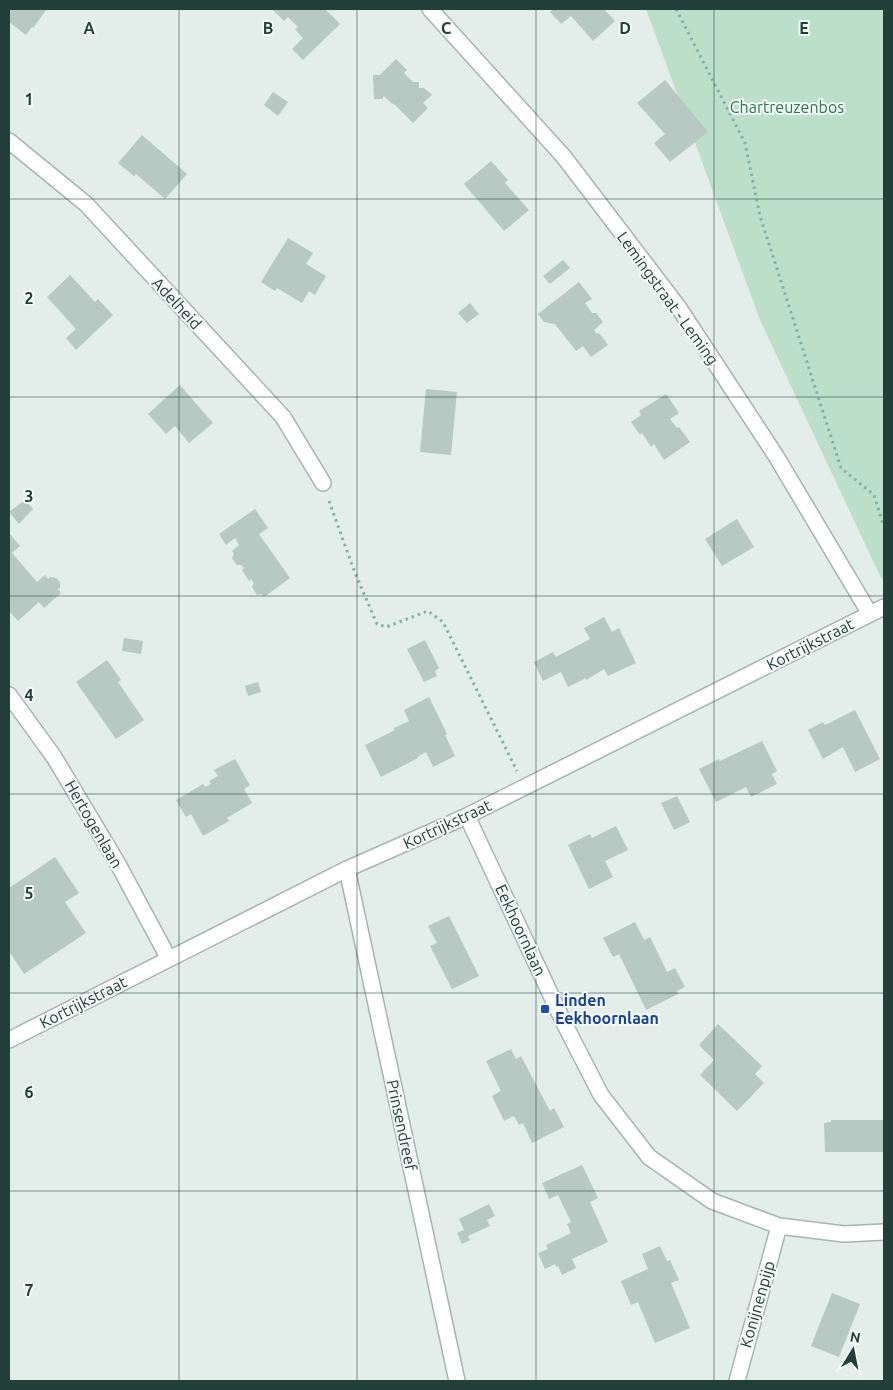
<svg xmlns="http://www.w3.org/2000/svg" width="893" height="1390" font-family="Ubuntu,sans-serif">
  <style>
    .green { fill: #bbdfc8 }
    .building { fill: #b8c8c3 }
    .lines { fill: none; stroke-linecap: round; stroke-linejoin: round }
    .minor-casing { stroke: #a5b5b2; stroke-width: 18 }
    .path { stroke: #82b2a7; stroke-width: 3; stroke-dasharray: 2.5 4; stroke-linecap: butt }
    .minor { stroke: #fff; stroke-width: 15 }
    .grid { fill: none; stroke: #223f3a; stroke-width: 1; stroke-opacity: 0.55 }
    .transit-dot { fill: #1a4fb4; stroke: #f4faf7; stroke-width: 2 }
    .labels { text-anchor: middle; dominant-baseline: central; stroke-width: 4; stroke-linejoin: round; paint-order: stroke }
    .park-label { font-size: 16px; fill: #2a784f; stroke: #f4faf7 }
    .street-label { font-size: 16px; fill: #223f3a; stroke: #f4faf7 }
    .transit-label { font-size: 16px; font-weight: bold; fill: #164399; stroke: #f4faf7; text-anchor: start }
    .grid-label { font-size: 16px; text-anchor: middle; font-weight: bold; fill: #223f3a; stroke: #f4faf7; stroke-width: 4; stroke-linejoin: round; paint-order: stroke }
  </style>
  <rect width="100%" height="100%" fill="#e3edea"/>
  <path class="green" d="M646,9h238v570l-3,-1 -121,-258z"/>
  <path class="building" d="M9,9h38l-14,19 -1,-1 -6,8 -17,-13z
    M272,9h53l15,15 -37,36 -11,-11 11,-11 -8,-9 3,-2 -10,-10 -4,4z
    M553,9h51l11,12 -22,20 -22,-25 -10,8 -11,-12z
    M396,59l11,11 -3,3 9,9h6v6h5l8,7 -9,8 5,5 -15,15 -19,-19 -3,-1 -6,-6 -2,-1v3h-9l-1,-24h7z
    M665,80l43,52 -38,30 -16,-19 11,-9 -28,-31z
    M273,92l15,10 -10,14 -14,-11z
    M142,135l45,39 -22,25 -29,-25 -2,2 -16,-13z
    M491,161l17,19 -3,3 24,27 -25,21 -40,-47z
    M288,238l25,15 -7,11 20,12 -11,19 -6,-4 -7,12 -25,-15 -2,3 -14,-9z
    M563,260l7,8 -20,16 -7,-8z
    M70,275l25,27 3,-3 15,16 -37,35 -10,-12 10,-9 -29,-32z
    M579,282l13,17 -7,4 7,10h4l7,9 -9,8 3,4 2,-1 9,12 -17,12 -8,-11 -7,5 -21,-27 -11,-2 -6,-8z
    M470,303l9,11 -12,9 -9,-10z
    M180,385l33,38 -24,20 -14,-17 -9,8 -18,-20z
    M426,389l31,3 -6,63 -31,-3z
    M666,394l13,19 -9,6 7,9 2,-1 11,15 -26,18 -10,-16 -3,3 -9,-14 -2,2 -9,-13 10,-7 -2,-4z
    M25,500l8,9 -14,15 -10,-12z
    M255,509l13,19 -9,6 31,44 -26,19 -3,-3 -4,1 -5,-8 2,-4 -3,-4 -2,2 -7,-11 2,-2 -3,-3h-4l-5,-7 2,-4 -2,-3 7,-6 -4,-7 -9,7 -7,-11z
    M737,519l17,28 -32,19 -17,-27z
    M10,534l10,12 -8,7 25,29 8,-7 3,4 2,-2 6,1 4,4v6l-2,1 3,4 -17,15 -5,-6 -21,19 -9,-10v-75z
    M604,617l8,15 7,-4 17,35 -28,13 -4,-7 -18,11v-2l-18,9 -7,-15 -18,9 -9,-19 19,-10 3,5 34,-18 -6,-11z
    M124,638l19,3 -2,13 -19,-3z
    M425,640l14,28 -4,3 2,5 -13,6 -17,-33z
    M107,660l14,20 -3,2 26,38 -28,19 -40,-57z
    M258,682l3,10 -13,4 -3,-10z
    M429,697l18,37 -2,1 10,21 -22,11 -7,-15 -9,5 1,1 -37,19 -16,-32 30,-15 -1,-2 15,-7 -5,-11z
    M855,710l25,49 -25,13 -12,-25 -20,12 -15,-29 15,-8 2,3z
    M762,741l15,30 -5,3 5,10 -26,13 -5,-10 -30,15 -17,-33 20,-10 1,2z
    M235,759l15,26 -6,4 8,14 -25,15 2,3 -26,15 -12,-22 -5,3 -10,-17 27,-16 2,3 6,-3 -2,-3 9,-5 -4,-6z
    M677,796l13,26 -16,8 -13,-27z
    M616,826l12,24 -23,11 8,16 -24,12 -21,-44 22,-11 2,4z
    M55,857l24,36 -14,9 21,31 -62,41 -15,-23v-63z
    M449,916l30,60 -27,13 -22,-43 7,-3 -9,-17z
    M635,922l9,18 6,-3 17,35 8,-4 10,19 -8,4 1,3 -32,16 -27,-56 -6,3 -10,-19z
    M718,1024l44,42 -7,8 9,9 -27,28 -37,-36 14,-15 -15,-15z
    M511,1049l5,10 5,-3 29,55 4,-3 10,19 -32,16 -9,-20 -4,2 -5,-9 -10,5 -12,-25 9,-5 -15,-30z
    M831,1120h53v32h-59l-1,-29 7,-1z
    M582,1165l16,33 -8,4 18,40 -36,17 4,9 -14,7 -4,-9 -2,1 -1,-3 -10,5 -7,-16 10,-4 -2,-4 25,-12 -4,-9 4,-2 -13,-27 -9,4 -7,-16z
    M489,1204l6,12 -8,4 3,6 -22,10 2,4 -8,4 -5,-11 7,-3 -5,-11z
    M660,1246l7,15 3,-1 9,20 -8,3 19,45 -35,15 -17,-41 -7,3 -10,-24 27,-12 -6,-15z
    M832,1293l28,11 -21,53 -28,-11z"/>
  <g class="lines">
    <g class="minor-casing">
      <path id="minor" d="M430,9l134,148 115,151 97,148 94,158
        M9,141l77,63 197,213 40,66
        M9,695l45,62 64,107 51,95
        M467,816l97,207 37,72 48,62 63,44 67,25 65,8 40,-2
        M347,869l110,512
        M9,1040l338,-171 120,-53 417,-209
        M737,1381l42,-155"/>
    </g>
    <path class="path" d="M676,9l69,134 15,73 81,252 33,27 10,32
      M329,501l26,72 22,51 9,3 42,-16 15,11 74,149"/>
    <use href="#minor" class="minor"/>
  </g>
  <path class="grid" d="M179,9v1372M357,9v1372M536,9v1372M714,9v1372M9,199h875M9,397h875M9,596h875M9,794h875M9,993h875M9,1191h875"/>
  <rect class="transit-dot" x="540" y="1004" width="10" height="10" rx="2.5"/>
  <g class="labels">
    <g class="park-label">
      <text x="787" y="107">Chartreuzenbos</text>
    </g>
    <g class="street-label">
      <text transform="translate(668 298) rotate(54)">Lemingstraat - Leming</text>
      <text transform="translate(177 303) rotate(47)">Adelheid</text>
      <text transform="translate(810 644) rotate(-27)">Kortrijkstraat</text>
      <text transform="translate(94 824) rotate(60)">Hertogenlaan</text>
      <text transform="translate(447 824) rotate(-25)">Kortrijkstraat</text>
      <text transform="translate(521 930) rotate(65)">Eekhoornlaan</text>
      <text transform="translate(83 1002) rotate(-27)">Kortrijkstraat</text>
      <text transform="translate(402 1125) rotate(78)">Prinsendreef</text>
      <text transform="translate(757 1304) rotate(-74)">Konijnenpijp</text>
    </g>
    <g class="transit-label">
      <text x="555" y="1000">Linden<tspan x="555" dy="18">Eekhoornlaan</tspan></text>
    </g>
  </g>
  <g class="grid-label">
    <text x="89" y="34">A</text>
    <text x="268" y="34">B</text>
    <text x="446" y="34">C</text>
    <text x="625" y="34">D</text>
    <text x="804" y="34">E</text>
    <text x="29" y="105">1</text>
    <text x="29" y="304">2</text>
    <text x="29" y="502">3</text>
    <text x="29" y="701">4</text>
    <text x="29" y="899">5</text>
    <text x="29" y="1098">6</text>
    <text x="29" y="1296">7</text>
  </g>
  <rect width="893" height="1390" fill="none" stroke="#223f3a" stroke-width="20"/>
  <g transform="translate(853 1350) rotate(10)" stroke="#f4faf7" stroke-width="4" paint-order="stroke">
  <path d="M0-4L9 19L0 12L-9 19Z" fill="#223f3a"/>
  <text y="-8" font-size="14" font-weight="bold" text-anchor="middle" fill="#223f3a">N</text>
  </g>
</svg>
